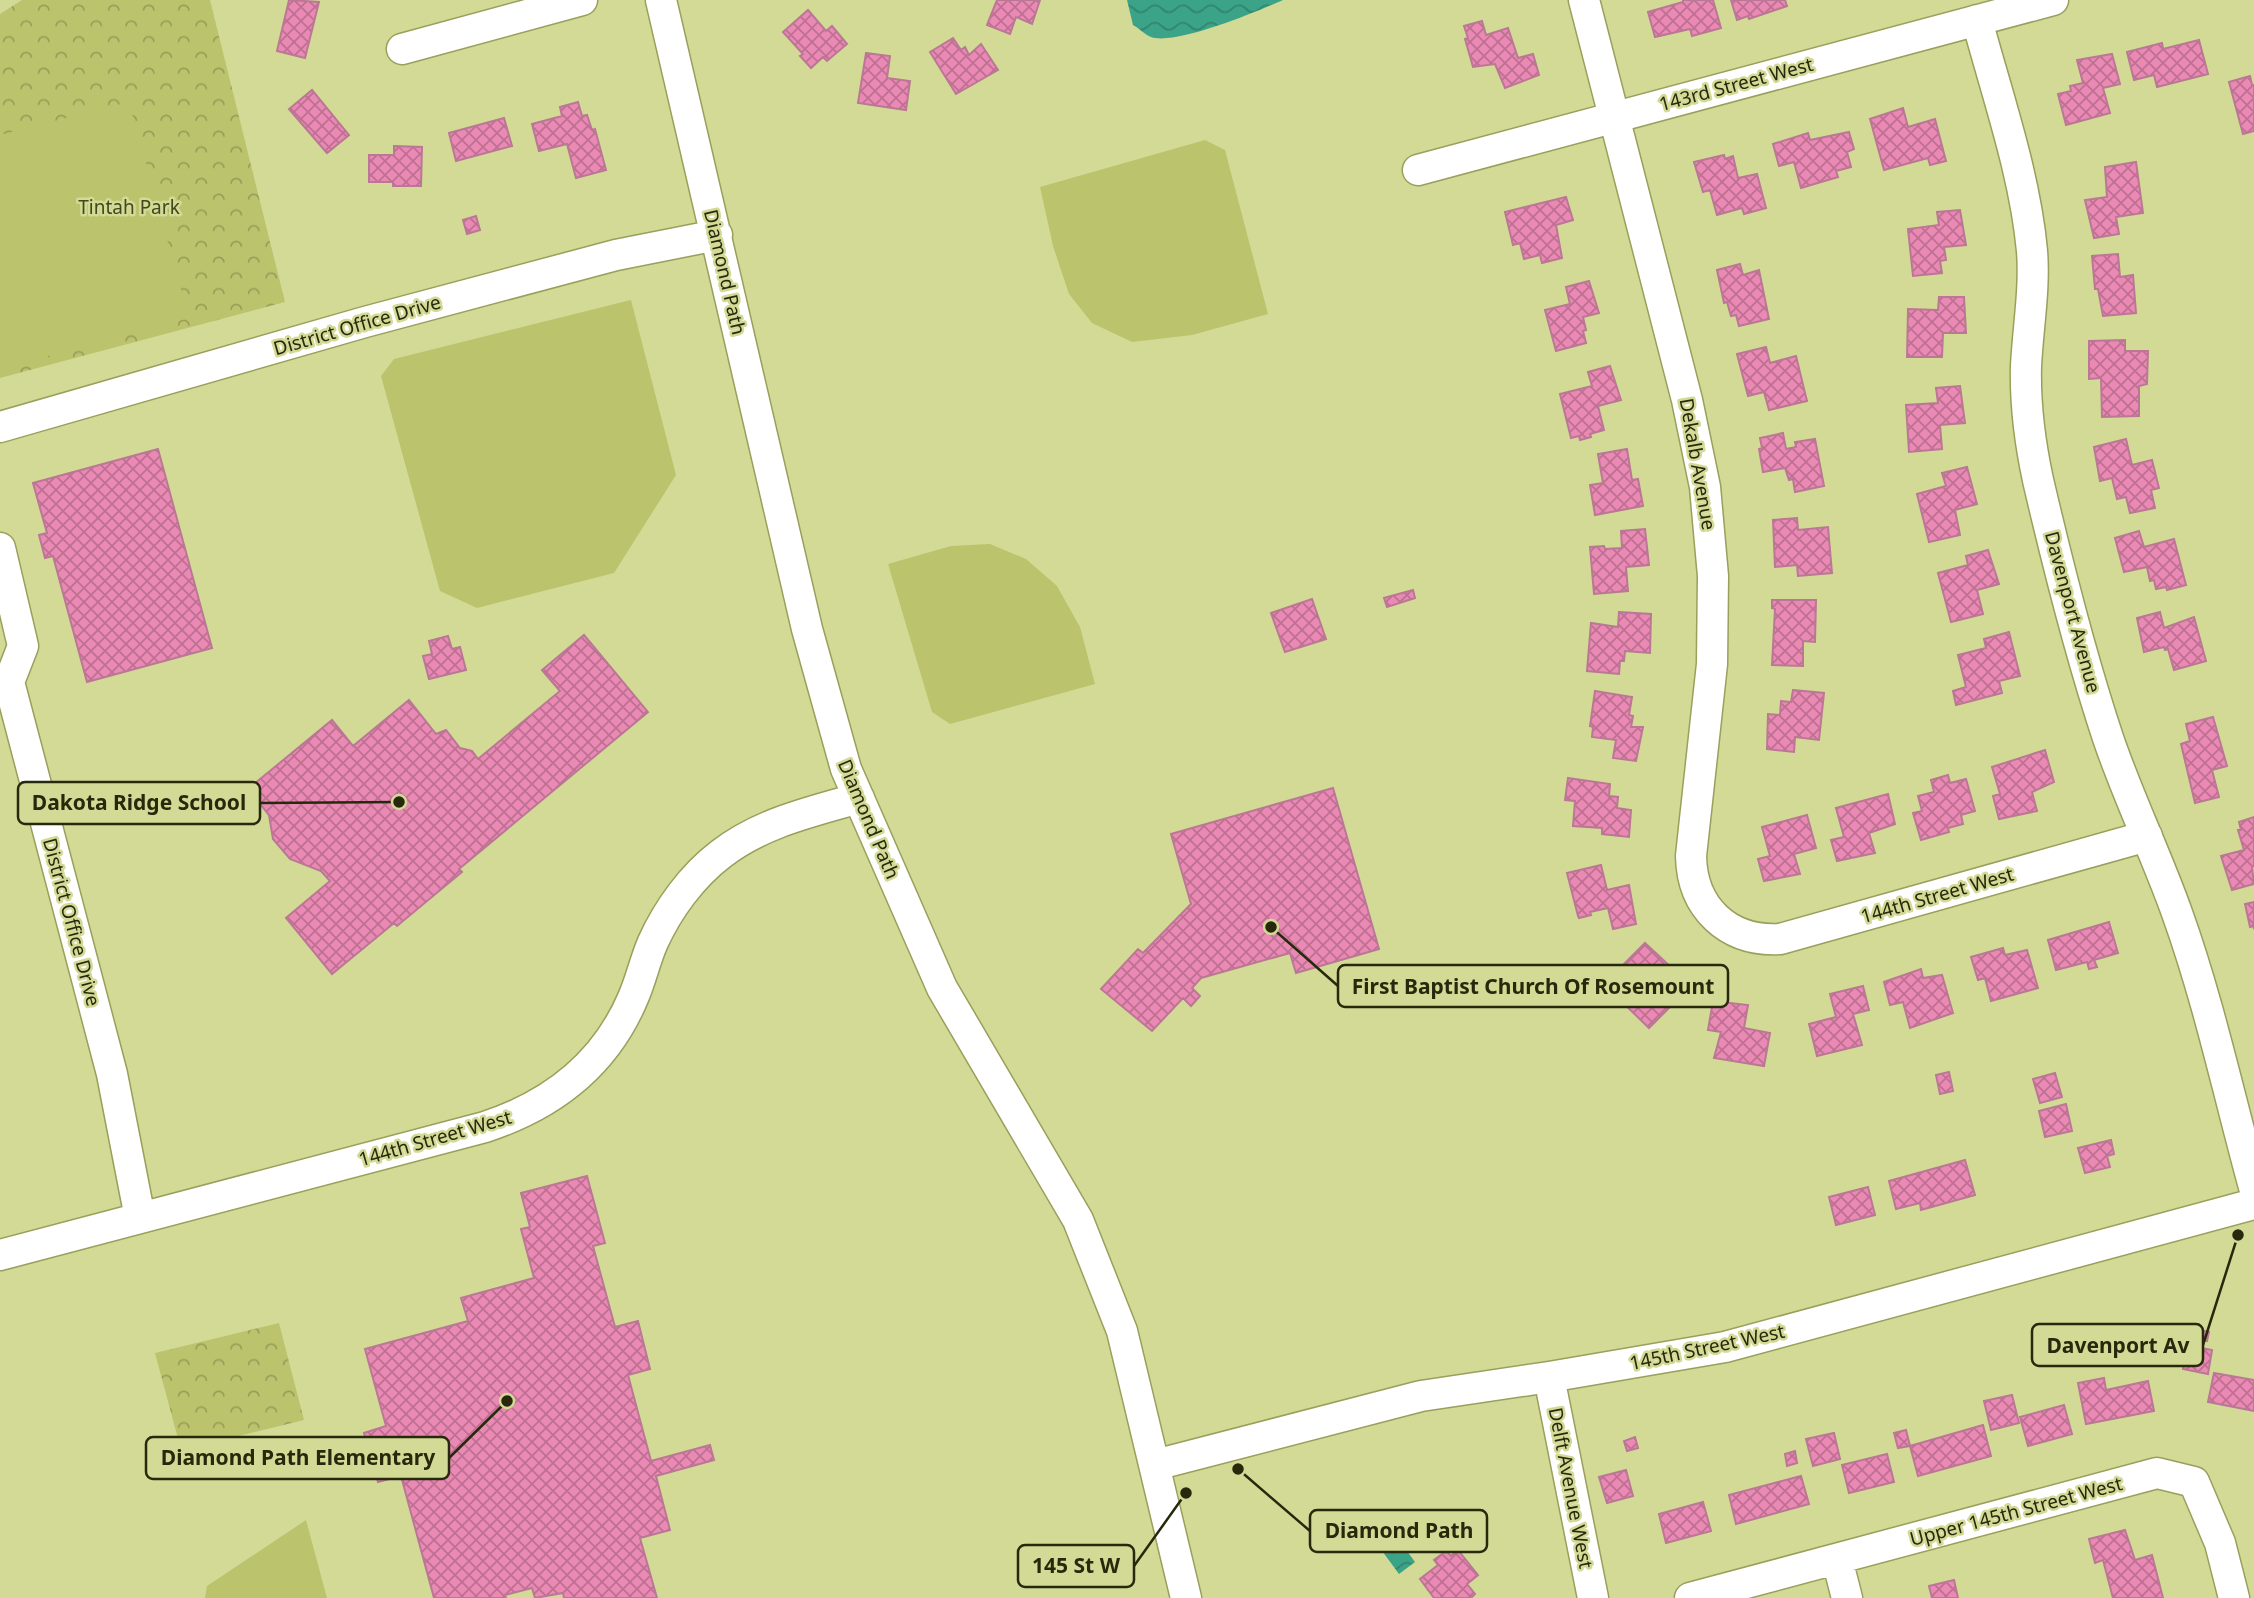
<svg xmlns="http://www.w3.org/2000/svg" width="2254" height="1598" font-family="'Noto Sans',sans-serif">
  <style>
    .park { fill: url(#park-crowns) }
    .pitch { fill: #bcc36d }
    .water { fill: url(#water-waves) }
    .building { fill: url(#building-cross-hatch); stroke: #ba7894; stroke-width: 2 }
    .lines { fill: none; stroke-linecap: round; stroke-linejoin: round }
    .minor-casing { stroke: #9a9f5c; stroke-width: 33 }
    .minor { stroke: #fff; stroke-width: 30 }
    .labels { text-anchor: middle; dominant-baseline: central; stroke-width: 5; stroke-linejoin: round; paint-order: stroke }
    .street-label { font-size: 19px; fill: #27290d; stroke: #d3da95 }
    .park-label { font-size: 19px; fill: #44471c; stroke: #d3da95 }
    .leader { fill: none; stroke: #27290d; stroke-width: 2.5 }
    .callout-dot { fill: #27290d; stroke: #d3da95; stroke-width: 2.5 }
    .callout { fill: #d3da95; stroke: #27290d; stroke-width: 2.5 }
    .callout-label { font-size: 21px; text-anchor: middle; font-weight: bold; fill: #27290d }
  </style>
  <defs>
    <pattern id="park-crowns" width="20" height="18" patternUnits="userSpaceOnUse" patternTransform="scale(1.75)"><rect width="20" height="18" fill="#bcc36d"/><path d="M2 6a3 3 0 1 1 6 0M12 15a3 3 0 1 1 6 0" fill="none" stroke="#999e58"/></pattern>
    <pattern id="water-waves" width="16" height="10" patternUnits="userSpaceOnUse" patternTransform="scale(1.75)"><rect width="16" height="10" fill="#3aa388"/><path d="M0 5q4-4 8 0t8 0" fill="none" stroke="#31856e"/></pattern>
    <pattern id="building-cross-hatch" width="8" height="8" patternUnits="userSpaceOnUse" patternTransform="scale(1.75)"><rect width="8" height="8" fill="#eb89b5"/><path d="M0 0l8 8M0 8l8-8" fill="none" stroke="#be7092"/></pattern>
  </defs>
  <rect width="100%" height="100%" fill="#d3da95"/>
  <path class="park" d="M22,0h188l75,302 -285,76v-364z
    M279,1323l25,97 -123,30 -26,-97z"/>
  <path class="pitch" d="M129,102l60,216 -189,51v-234z
    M1205,140l20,10 43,164 -76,21 -60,7 -40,-19 -23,-29 -16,-48 -13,-59z
    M631,300l45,175 -62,98 -137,35 -37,-17 -59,-215 13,-17z
    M990,544l36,15 31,27 23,41 15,57 -145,40 -18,-12 -44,-148 63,-18z
    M306,1520l21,78h-122l2,-12z"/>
  <path class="water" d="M1127,0h156c-24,11 -108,46 -132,37 -6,-2 -12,-9 -18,-12z
    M1393,1532l22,30 -16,12 -22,-30z"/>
  <path class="building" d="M289,0l30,2 -14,56 -28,-7z
    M997,0h43l-8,24 -16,-7 -6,17 -23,-9z
    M1683,0h30l8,28 -29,8 -2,-7 -35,8 -7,-25 35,-10z
    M1731,0h54l2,6 -38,13 -1,-3 -11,4z
    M808,10l18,21 6,-5 15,18 -20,17 -4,-4 -12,11 -11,-12 3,-2 -20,-22z
    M1482,21l4,14 22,-7 10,30 15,-4 6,21 -34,13 -10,-24 -22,3 -8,-28 3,-1 -4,-12z
    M953,38l8,12 4,-3 4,8 12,-11 17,26 -42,24 -26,-42z
    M2199,40l9,34 -51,13 -3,-12 -20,5 -7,-28 35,-9 1,6z
    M866,53l24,3 -3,22 23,3 -4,29 -48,-7z
    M2112,54l8,30 -17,4 7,25 -44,12 -8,-31 13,-3 -1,-5 13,-3 -6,-23z
    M2250,76l2,9h2v46l-11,3 -14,-52z
    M312,90l37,45 -22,18 -38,-44z
    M578,102l4,14 5,-1 5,15 3,-1 11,41 -30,8 -9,-34 -28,7 -7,-27 30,-8 -2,-9z
    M1903,108l5,19 27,-8 11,42 -16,4 -2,-7 -44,12 -14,-51z
    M504,118l8,28 -56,15 -7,-28z
    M1849,132l5,17 -7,3 4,15 -15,4 2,6 -37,11 -7,-26 -15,4 -6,-22 35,-11 2,7z
    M394,146l28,1 -1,39h-28v-4h-24v-27h25z
    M1724,155l1,4 8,-3 5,22 19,-4 9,34 -22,6 -2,-6 -25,7 -7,-25 -7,2 -9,-30z
    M2136,162l7,51 -27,4 3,17 -25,4 -9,-38 22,-3 -2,-30z
    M1566,197l7,23 -17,5 6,33 -20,5 -2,-8 -16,4 -4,-16 -7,2 -8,-33z
    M1960,210l6,35 -22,2 2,13 -6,1 2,12 -29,3 -5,-47 31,-4 -2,-13z
    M476,216l4,14 -13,4 -4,-14z
    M2118,254l2,23 13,-2 3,38 -33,3 -5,-27h-3l-3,-33z
    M1740,264l3,11 16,-5 10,49 -30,7 -3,-11 -5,1 -4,-14 -3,1 -7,-33z
    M1589,281l10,32 -16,4 3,13 -3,1 3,12 -30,8 -11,-41 25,-6 -4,-17z
    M1939,297h25l2,36h-23l-1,24h-35l1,-48 30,1z
    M2125,340v11h23l-1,33 -8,2v30l-37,1 -1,-39 -12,1v-38z
    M1766,347l4,16 26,-7 11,45 -38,9 -5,-18 -16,4 -11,-42z
    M1610,366l11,34 -23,6 6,24 -14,4 1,3 -11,3 -1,-4 -8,2 -11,-44 32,-8 -4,-14z
    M1960,386l5,37 -25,2 2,24 -33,3 -3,-47 32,-2 -2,-15z
    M1783,433l3,16 10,-2 -1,-5 20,-3 9,47 -29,6 -2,-13 -4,1 -4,-12 -22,4 -4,-23 3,-1 -2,-10z
    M2126,439l6,26 20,-5 7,28 -8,2 4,18 -25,5 -4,-16 -9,2 -5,-21 -12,3 -6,-34z
    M158,449l54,199 -125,34 -34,-126 -8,2 -6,-23 8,-2 -14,-50z
    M1627,449l5,31 6,-1 5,27 -48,9 -5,-30 13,-2 -5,-29z
    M1967,467l10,37 -22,6 5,25 -31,7 -12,-48 29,-8 -4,-13z
    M1797,518l1,12 30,-3 4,46 -34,3 -1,-11 -22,2 -2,-47z
    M1645,529l4,36 -23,2 2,24 -34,3 -4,-47 14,-1 1,3 17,-1 -1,-17z
    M2139,531l5,16 30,-8 12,46 -19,5 -1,-3 -10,2 -2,-9 -4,1 -3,-14 -23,5 -9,-34z
    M1988,550l11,34 -22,6 6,24 -32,8 -13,-49 30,-8 -2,-9z
    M1413,590l2,8 -28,9 -3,-9z
    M1312,599l14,40 -41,13 -14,-39z
    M1772,600h44l-1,42 -12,-1v25l-31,-1 3,-56 -3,-1z
    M1619,612l32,2 -1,39 -25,-2 -1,10h-4l-1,13 -32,-3 4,-48 27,4z
    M2160,612l4,16 30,-11 12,44 -32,9 -6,-21 -3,1 -1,-3 -20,5 -7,-34z
    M2009,632l11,44 -21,5 3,12 -46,12 -3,-14 13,-4 -8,-32 28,-7 -2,-9z
    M584,635l64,77 -189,157 3,3 -65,54 -3,-3 -62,51 -46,-56 44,-37 -9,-10 -31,-12 -17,-20 -4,-24 -21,-26 84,-69 21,26 56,-46 27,34 10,-4 14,18 12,3 6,8 82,-68 -18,-21z
    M448,636l4,13 8,-2 6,23 -37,9 -6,-23 9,-2 -3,-13z
    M1793,690l31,3 -5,47 -24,-3 -1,15 -27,-3 1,-35 12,1 1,-14 10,1z
    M1595,691l37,6 -3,18 4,1 -2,11h12l-7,34 -23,-3 3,-18 -24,-3 1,-10 -3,-1z
    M2213,717l14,49 -15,4 7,27 -24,6 -14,-59 9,-3 -4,-17z
    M2045,750l9,32 -22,10 5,19 -38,8 -6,-23 7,-2 -8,-27z
    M1948,775l2,8 16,-4 9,32 -14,4 2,9 -15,4 1,4 -28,8 -8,-27 9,-2 -4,-15 16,-4 -3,-12z
    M1568,778l42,6 -1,12 9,1 -1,11 14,2 -2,27 -27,-3v-6l-29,-2 2,-25 -10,-1z
    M1333,788l46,161 -83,24 -6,-20 -89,25 -9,10 8,8 -9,10 -8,-8 -31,33 -51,-42 37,-40 5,4 48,-49 -20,-70z
    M1888,794l7,30 -26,9 6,20 -38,8 -6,-21 13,-3 -8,-29z
    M1807,815l9,33 -22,6 6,20 -36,7 -6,-22 12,-3 -8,-29z
    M2254,817v49l-2,1 2,17 -22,6 -11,-34 23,-6 -6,-20h3l-2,-8z
    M1601,865l6,25 22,-5 7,39 -23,5 -5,-21 -18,4 1,3 -12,3 -1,-2 -11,-43z
    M2254,902v27l-1,-3 -3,1 -5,-23z
    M2109,922l9,31 -24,7 3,7 -8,2 -2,-7 -31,8 -8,-30z
    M1645,943l28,26 -17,17 10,10 -3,3 7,8 -21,21 -33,-32 19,-18 -13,-12z
    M2003,948l2,7 22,-5 11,38 -47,13 -6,-23 -7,2 -7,-23z
    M1921,969l2,9 19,-3 11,38 -43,15 -7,-26 -13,3 -6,-23z
    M1863,986l6,24 -16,4 9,31 -45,11 -8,-32 27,-7 -6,-23z
    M1713,1001l35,4 -4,23 26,5 -6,33 -50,-8 7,-26 -13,-2z
    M1949,1072l4,19 -13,3 -4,-19z
    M2055,1073l7,24 -22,6 -7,-24z
    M2066,1104l6,27 -27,6 -6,-26z
    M2111,1140l3,14 -7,2 3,11 -25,6 -7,-25z
    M1965,1160l10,35 -54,15 -1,-7 -24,6 -7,-28z
    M587,1176l18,67 -12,3 22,81 23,-6 12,48 -22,6 23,86 59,-16 4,15 -58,16 14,54 -30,8 17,60h-93l-1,-5 -28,5 -3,-10 -27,7 1,3h-72l-33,-122 -23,6 -14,-49 22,-7 -21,-77 103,-28 -7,-23 73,-20 -13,-49 9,-2 -9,-34z
    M1868,1187l7,28 -39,10 -7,-28z
    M2196,1329l13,3 -2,9 -13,-3z
    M2187,1345l25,5 -4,24 -25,-5z
    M2214,1373l40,7v31l-46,-9z
    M2104,1378l2,12 42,-9 6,30 -68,13 -8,-41z
    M2012,1395l7,28 -28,7 -7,-29z
    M2064,1405l8,29 -44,12 -8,-29z
    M1983,1425l8,31 -73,20 -8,-30z
    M1906,1430l4,16 -12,2 -4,-15z
    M1834,1433l6,26 -27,7 -7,-27z
    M1635,1437l3,11 -11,3 -3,-10z
    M1795,1451l2,12 -10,3 -2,-12z
    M1887,1454l7,28 -45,11 -7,-28z
    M1626,1470l7,26 -26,7 -8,-26z
    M1801,1476l8,28 -73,20 -7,-29z
    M1703,1502l8,29 -45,12 -7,-29z
    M2125,1530l10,30 17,-5 11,43h-50l-10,-38 -8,3 -6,-24z
    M1458,1550l20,25 -11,9 8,10 -4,4h-37l-14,-19 18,-14 -4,-5 12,-9 5,5z
    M1954,1580l4,18h-26l-3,-12z"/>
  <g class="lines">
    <g class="minor-casing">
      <path id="minor" d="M661,0l146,629 39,140 96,219 136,232 44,111 64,267
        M1584,0l103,400 18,87 8,89 -1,88 -21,192c1,52 37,86 89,83l367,-103
        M1977,20c20,75 48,154 55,231 3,38 -4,76 -6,115 -1,38 4,77 12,114 20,86 42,174 70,258 20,59 48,116 69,175 32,89 52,183 77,274
        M402,49l180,-49
        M1418,170l635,-170
        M0,427l365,-105 251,-67 101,-20
        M0,548l23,98 -14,36 103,392 28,144
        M0,1255l485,-128c67,-22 120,-63 148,-129 8,-18 12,-38 20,-56 15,-33 39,-66 68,-88 40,-31 89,-42 138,-56
        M1549,1377l44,221
        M1155,1465l266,-69 128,-19 176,-30 529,-143
        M1837,1559l10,39
        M1690,1598l467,-125 37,9 26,61 14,55"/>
    </g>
    <use href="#minor" class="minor"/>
  </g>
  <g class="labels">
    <g class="street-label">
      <text transform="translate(1736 84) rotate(-15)">143rd Street West</text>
      <text transform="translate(725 272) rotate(77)">Diamond Path</text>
      <text transform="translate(357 325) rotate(-16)">District Office Drive</text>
      <text transform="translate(1698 464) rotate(80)">Dekalb Avenue</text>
      <text transform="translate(2073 612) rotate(75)">Davenport Avenue</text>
      <text transform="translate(869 819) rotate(67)">Diamond Path</text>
      <text transform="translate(1937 895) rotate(-16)">144th Street West</text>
      <text transform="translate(72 922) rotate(75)">District Office Drive</text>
      <text transform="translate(435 1138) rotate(-16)">144th Street West</text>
      <text transform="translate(1707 1347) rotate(-12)">145th Street West</text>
      <text transform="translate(1571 1488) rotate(79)">Delft Avenue West</text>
      <text transform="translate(2016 1511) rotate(-15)">Upper 145th Street West</text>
    </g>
    <g class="park-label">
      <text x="129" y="207">Tintah Park</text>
    </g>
  </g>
  <path class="leader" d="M399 802L260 803M1271 927L1338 986M2238 1235L2203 1345M507 1401L449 1458M1238 1469L1310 1531M1186 1493L1134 1566"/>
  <g class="callout-dot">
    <circle cx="399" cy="802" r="7"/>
    <circle cx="1271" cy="927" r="7"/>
    <circle cx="2238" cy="1235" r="7"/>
    <circle cx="507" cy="1401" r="7"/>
    <circle cx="1238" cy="1469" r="7"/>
    <circle cx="1186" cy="1493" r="7"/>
  </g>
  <g class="callout">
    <rect x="18" y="782" width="242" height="42" rx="7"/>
    <rect x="1338" y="965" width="390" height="42" rx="7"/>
    <rect x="2032" y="1324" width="171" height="42" rx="7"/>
    <rect x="146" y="1437" width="303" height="42" rx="7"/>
    <rect x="1310" y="1510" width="177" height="42" rx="7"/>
    <rect x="1018" y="1545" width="116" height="42" rx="7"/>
  </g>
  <g class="callout-label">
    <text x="139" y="810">Dakota Ridge School</text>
    <text x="1533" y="994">First Baptist Church Of Rosemount</text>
    <text x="2118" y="1353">Davenport Av</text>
    <text x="298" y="1465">Diamond Path Elementary</text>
    <text x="1399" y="1538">Diamond Path</text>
    <text x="1076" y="1573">145 St W</text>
  </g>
</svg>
